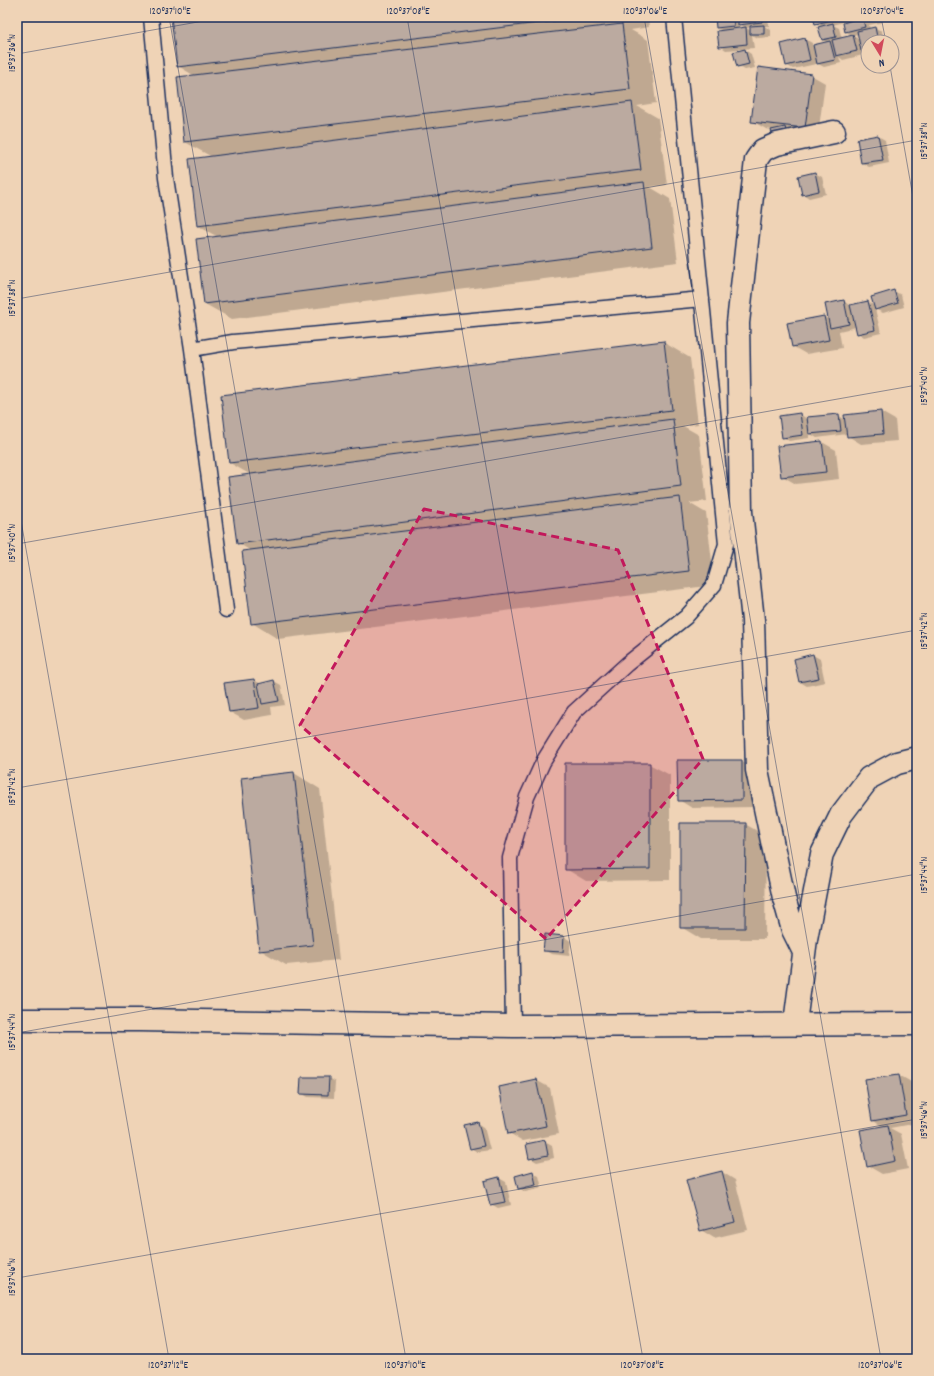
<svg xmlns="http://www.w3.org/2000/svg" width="934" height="1376" font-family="Dekko,sans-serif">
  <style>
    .shadow { fill: #0003; fill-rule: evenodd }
    .building { fill: #bbaaa0; stroke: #1b2f5e }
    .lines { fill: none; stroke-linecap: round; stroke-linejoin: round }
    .lane-casing { stroke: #1b2f5e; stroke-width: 17 }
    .street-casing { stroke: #1b2f5e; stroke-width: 25 }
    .lane { stroke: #efd3b6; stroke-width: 14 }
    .street { stroke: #efd3b6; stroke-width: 22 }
    .marked { fill: #c2185b; fill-opacity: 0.2; stroke: #c2185b; stroke-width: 3; stroke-dasharray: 8 5; stroke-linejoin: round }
    .ticks { fill: none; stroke: #1b2f5e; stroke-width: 1; stroke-opacity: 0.45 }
    .neatline { fill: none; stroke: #1b2f5e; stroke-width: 1.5 }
    .ticks-label { font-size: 10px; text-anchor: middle; fill: #1b2f5e }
  </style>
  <rect width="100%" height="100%" fill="#efd3b6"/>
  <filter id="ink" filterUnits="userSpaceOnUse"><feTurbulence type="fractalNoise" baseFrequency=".025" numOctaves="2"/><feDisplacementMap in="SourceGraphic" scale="8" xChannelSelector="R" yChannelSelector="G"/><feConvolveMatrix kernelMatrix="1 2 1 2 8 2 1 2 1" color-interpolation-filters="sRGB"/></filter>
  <g filter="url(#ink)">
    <path class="shadow" d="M172,17h476l1,10 -18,3 17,10 8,63 -19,3 21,12 9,67 -17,2 20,12 8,63 -446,57 -27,-15 13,-67 -20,-11 14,-69 -27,-15 10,-66 -17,-10z
      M716,17h52l1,9h-5l7,4v7l-13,1 -6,-3 2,13 -28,2 -6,-4 3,-15 -6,-3zM739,24l7,4 5,-1v4l-5,-3 -6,1z
      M814,17h68l1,5 -14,3 1,4 5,-1 7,3 2,11h-16v12l-6,-4 1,5 -20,5 -4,-3 2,6 -17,4 -8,-4v1l-23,5 -7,-4 19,-26 7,4v3l16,-3 -6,-3v-13l-6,-4zM844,22l2,10 7,3 6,-1 1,6 -7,-4 -11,3 -3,-11 -6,-3z
      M745,50l6,4 4,14 -10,2 -7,-4z
      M811,75l14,8 -7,52 -44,3 -2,-8 -6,-1 -14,-8z
      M878,136l7,4 4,23 -20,4 -7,-4z
      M815,173l7,4 4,17 -17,4 -6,-4z
      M894,291l7,4 3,12 -21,6 -8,-4 6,24 -17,4 -6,-4 -2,-6 -17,4 3,17 -36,6 -14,-8 -4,-22 36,-7 6,3 14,-19 6,5 18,-4 7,4z
      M663,342l27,16 8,66 -15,2 16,9 8,66 -18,2 17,10 9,72 -437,54 -26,-16 -1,-72 -13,-8 13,-68 -21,-12z
      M881,412l14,8 2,21 -36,3 -13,-8 -1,-2 -30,4 -8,-5v5l-20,3 -6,-4 17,-23 7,5 32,-3 7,4v-4z
      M822,442l14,8 3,29 -43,5 -14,-8z
      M813,655l7,4 5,23 -18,4 -7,-4 -5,-22z
      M254,680l7,4 13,-3 7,4 4,20 -14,2 1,8 -28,5 -14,-8z
      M741,761l14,7 1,39 -64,1 -13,-8z
      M649,764l21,11v105l-84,1 -20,-12z
      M294,773l26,16 19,171 -53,5 -26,-15z
      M745,824l21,12 -1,103h-64l-20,-12z
      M546,935l18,2 7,4 -2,15 -18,-2 -7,-4z
      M899,1075l14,8 4,40 -27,5 11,6 7,35 -26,5 -14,-8 15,-39 -11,-7z
      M328,1078l7,4 -1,16 -26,-1 -7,-4z
      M536,1080l14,8 9,46 -36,7 -14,-8z
      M478,1123l6,4 6,23 -13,2 -6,-4z
      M545,1141l7,4 2,13 -17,4 -7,-4z
      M722,1172l13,8 13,50 -34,8 -13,-8z
      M533,1173l6,3 3,12 -17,4 -6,-4z
      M499,1178l7,4 5,23 -13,3 -7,-4z"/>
    <path class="building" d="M171,17h417l-411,50z
      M715,17h18l1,9 -18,2z
      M738,17h24v5l-24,3z
      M813,17h24v2l-22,5z
      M862,17l3,10 -20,5 -2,-9z
      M833,23l3,14 -14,3 -4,-13z
      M622,24l8,65 -446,53 -7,-65z
      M764,25v9h-14v-8z
      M746,27l1,17 -28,3 -2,-16z
      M875,27l3,15h-10v8l-7,1 -4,-20z
      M853,35l4,16 -21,5 -4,-16z
      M805,38l5,22 -24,6 -5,-22z
      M830,41l5,19 -18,4 -4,-19z
      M745,49l4,15 -12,3 -4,-15z
      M758,67l54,7 -7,54 -54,-6z
      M632,102l9,68 -444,56 -8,-67z
      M785,127l2,8 -14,3 -2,-8z
      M878,135l5,25 -22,3 -4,-24z
      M815,172l4,19 -17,4 -4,-19z
      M644,182l8,65 -448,57 -8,-65z
      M894,290l4,13 -23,7 -4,-13z
      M844,300l5,24 -19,4 -5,-24z
      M868,301l7,29 -18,4 -7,-29z
      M824,316l5,24 -37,7 -5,-24z
      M664,341l8,69 -443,53 -8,-68z
      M881,411l2,23 -36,3 -3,-22z
      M800,413l3,22 -21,3 -3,-22z
      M839,414l2,17 -32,3 -2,-17z
      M673,419l8,67 -444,58 -9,-67z
      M822,441l4,31 -45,5 -4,-31z
      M680,497l9,74 -438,53 -9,-73z
      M813,654l6,24 -20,4 -5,-23z
      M254,679l5,29 -30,4 -5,-29z
      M274,680l5,21 -17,3 -4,-20z
      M677,760h65v40l-64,1z
      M565,763h85v106l-85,1z
      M294,772l19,173 -54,6 -18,-173z
      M680,823h66l-1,105h-65z
      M545,934l19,2 -1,16 -20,-1z
      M899,1074l7,41 -34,6 -7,-42z
      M301,1077h28l-1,18 -28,-1z
      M536,1079l10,47 -38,8 -9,-47z
      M478,1122l6,24 -14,3 -6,-24z
      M888,1125l7,36 -28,6 -7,-37z
      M545,1140l3,15 -19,4 -3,-15z
      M533,1171l3,14 -18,4 -3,-13z
      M722,1171l13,51 -35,9 -14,-51z
      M499,1177l6,25 -15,3 -6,-24z"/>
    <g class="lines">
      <g class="lane-casing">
        <path id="lane" d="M151,17l15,161 26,171 41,-7 469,-43
          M192,349l34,261
          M513,1026l-3,-168 17,-61 16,-35 31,-50 53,-48 59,-47 28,-32 12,-41 -52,-527"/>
      </g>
      <g class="street-casing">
        <path id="street" d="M804,952l-11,-22 -9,-32 -27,-128 -4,-150 -12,-108 -3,-189 18,-163 7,-10 14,-6 57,-12
          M17,1020h121l375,6 404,-2
          M795,1023l11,-84 16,-85 19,-39 28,-37 28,-15 20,-5"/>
      </g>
      <use href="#lane" class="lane"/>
      <use href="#street" class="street"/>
    </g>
  </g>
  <path class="marked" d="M424,509l194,41 85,209 -157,180 -246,-214z"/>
  <path class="ticks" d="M169,17l237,1342M407,17l236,1342M644,17l237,1342M881,17l5,25M17,54l209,-37M890,66l27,154M17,299l900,-159M17,498l152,861M17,544l900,-159M17,788l900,-158M17,1033l900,-159M17,1278l900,-159"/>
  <rect width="934" height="1376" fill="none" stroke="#efd3b6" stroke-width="44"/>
  <g transform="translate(880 54) rotate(170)"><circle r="19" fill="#efd3b6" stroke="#9a9193"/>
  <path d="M0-3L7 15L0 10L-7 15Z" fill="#d1495b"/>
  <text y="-6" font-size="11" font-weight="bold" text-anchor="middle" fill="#1b2f5e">N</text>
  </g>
  <rect x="22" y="22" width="890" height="1332" class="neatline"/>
  <g class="ticks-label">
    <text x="170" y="14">120°37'10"E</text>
    <text x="408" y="14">120°37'08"E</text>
    <text x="645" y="14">120°37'06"E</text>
    <text x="882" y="14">120°37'04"E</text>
    <text transform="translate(11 53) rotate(-90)" y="4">15°37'36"N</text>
    <text transform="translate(923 141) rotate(-90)" y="4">15°37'38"N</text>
    <text transform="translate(11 298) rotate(-90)" y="4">15°37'38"N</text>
    <text transform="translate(923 386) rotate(-90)" y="4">15°37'40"N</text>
    <text transform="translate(11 543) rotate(-90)" y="4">15°37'40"N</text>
    <text transform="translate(923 631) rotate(-90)" y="4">15°37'42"N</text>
    <text transform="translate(11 787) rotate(-90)" y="4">15°37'42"N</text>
    <text transform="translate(923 875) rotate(-90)" y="4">15°37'44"N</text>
    <text transform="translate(11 1032) rotate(-90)" y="4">15°37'44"N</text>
    <text transform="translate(923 1120) rotate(-90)" y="4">15°37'46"N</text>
    <text transform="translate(11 1277) rotate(-90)" y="4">15°37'46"N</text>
    <text x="168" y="1368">120°37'12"E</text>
    <text x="405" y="1368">120°37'10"E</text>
    <text x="642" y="1368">120°37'08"E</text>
    <text x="880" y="1368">120°37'06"E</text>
  </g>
</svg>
